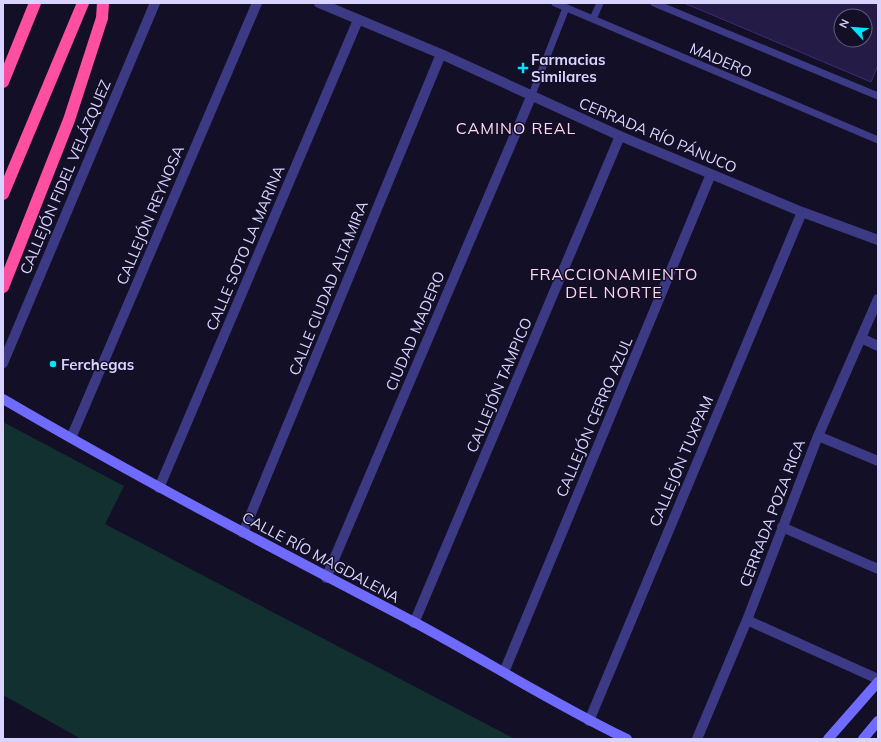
<svg xmlns="http://www.w3.org/2000/svg" width="881" height="742" font-family="Mulish,sans-serif">
  <style>
    .green { fill: #12302f }
    .building { fill: #241b47; stroke: #3b2d73; fill-rule: evenodd }
    .lines { fill: none; stroke-linecap: round; stroke-linejoin: round }
    .lane { stroke: #3d3a85; stroke-width: 7 }
    .street { stroke: #3d3a85; stroke-width: 10 }
    .secondary { stroke: #6f6bff; stroke-width: 10 }
    .highway { stroke: #ff4fa3; stroke-width: 12 }
    .poi-dot { fill: #00e5ff; stroke: #130f26; stroke-width: 1.5 }
    .labels { text-anchor: middle; dominant-baseline: central; stroke-width: 3; stroke-linejoin: round; paint-order: stroke }
    .poi-label { font-size: 15px; font-weight: bold; fill: #d9d4ff; stroke: #130f26; text-anchor: start }
    .street-label { font-size: 15px; fill: #d9d4ff; stroke: #130f26 }
    .neighbourhood-label { font-size: 16px; letter-spacing: 1px; fill: #ffd6f0; stroke: #130f26 }
  </style>
  <rect width="100%" height="100%" fill="#130f26"/>
  <path class="green" d="M3,422l121,64 -19,38 410,215h-434l-78,-44z"/>
  <path class="building" d="M684,3h194v62l-7,17zM841,16h24v24h-24z"/>
  <g class="lines">
    <path class="lane" d="M555,3l323,137
      M654,3l224,93
      M593,19l7,-16
      M531,97l35,-89"/>
    <path class="street" d="M319,3l122,51 179,82 182,76 76,28
      M861,338l17,8
      M3,363l152,-360
      M818,436l60,25
      M71,438l186,-435
      M159,488l199,-468
      M782,527l96,42
      M243,533l198,-479
      M326,578l205,-481
      M747,620l131,59
      M414,623l206,-487
      M504,672l207,-498
      M589,721l213,-509
      M697,739l50,-119 71,-184 60,-137"/>
    <path class="secondary" d="M3,399c135,79 273,151 411,223 71,38 140,82 213,117
      M828,739l50,-57
      M863,739l15,-18"/>
    <path class="highway" d="M3,82l32,-79
      M3,194l80,-191
      M3,287l66,-167 33,-102 1,-15"/>
  </g>
  <g class="poi-dot">
    <path d="M521 62h4v4h4v4h-4v4h-4v-4h-4v-4h4z"/>
    <circle cx="53" cy="364" r="4"/>
  </g>
  <g class="labels">
    <g class="poi-label">
      <text x="531" y="59">Farmacias<tspan x="531" dy="17">Similares</tspan></text>
      <text x="61" y="364">Ferchegas</text>
    </g>
    <g class="street-label">
      <text transform="translate(721 60) rotate(23)">MADERO</text>
      <text transform="translate(658 135) rotate(23)">CERRADA RÍO PÁNUCO</text>
      <text transform="translate(65 177) rotate(-67)">CALLEJÓN FIDEL VELÁZQUEZ</text>
      <text transform="translate(150 215) rotate(-67)">CALLEJÓN REYNOSA</text>
      <text transform="translate(245 248) rotate(-67)">CALLE SOTO LA MARINA</text>
      <text transform="translate(328 288) rotate(-68)">CALLE CIUDAD ALTAMIRA</text>
      <text transform="translate(415 331) rotate(-67)">CIUDAD MADERO</text>
      <text transform="translate(499 385) rotate(-67)">CALLEJÓN TAMPICO</text>
      <text transform="translate(594 417) rotate(-67)">CALLEJÓN CERRO AZUL</text>
      <text transform="translate(681 461) rotate(-67)">CALLEJÓN TUXPAM</text>
      <text transform="translate(772 513) rotate(-69)">CERRADA POZA RICA</text>
      <text transform="translate(321 557) rotate(28)">CALLE RÍO MAGDALENA</text>
    </g>
    <g class="neighbourhood-label">
      <text x="516" y="128">CAMINO REAL</text>
      <text x="614" y="274">FRACCIONAMIENTO<tspan x="614" dy="18">DEL NORTE</tspan></text>
    </g>
  </g>
  <rect width="881" height="742" fill="none" stroke="#d9d4ff" stroke-width="8"/>
  <g transform="translate(853 28) rotate(296)"><circle r="19" fill="#130f26" stroke="#625e7d"/>
  <path d="M0-3L7 15L0 10L-7 15Z" fill="#00e5ff"/>
  <text y="-6" font-size="11" font-weight="bold" text-anchor="middle" fill="#d9d4ff">N</text>
  </g>
</svg>
